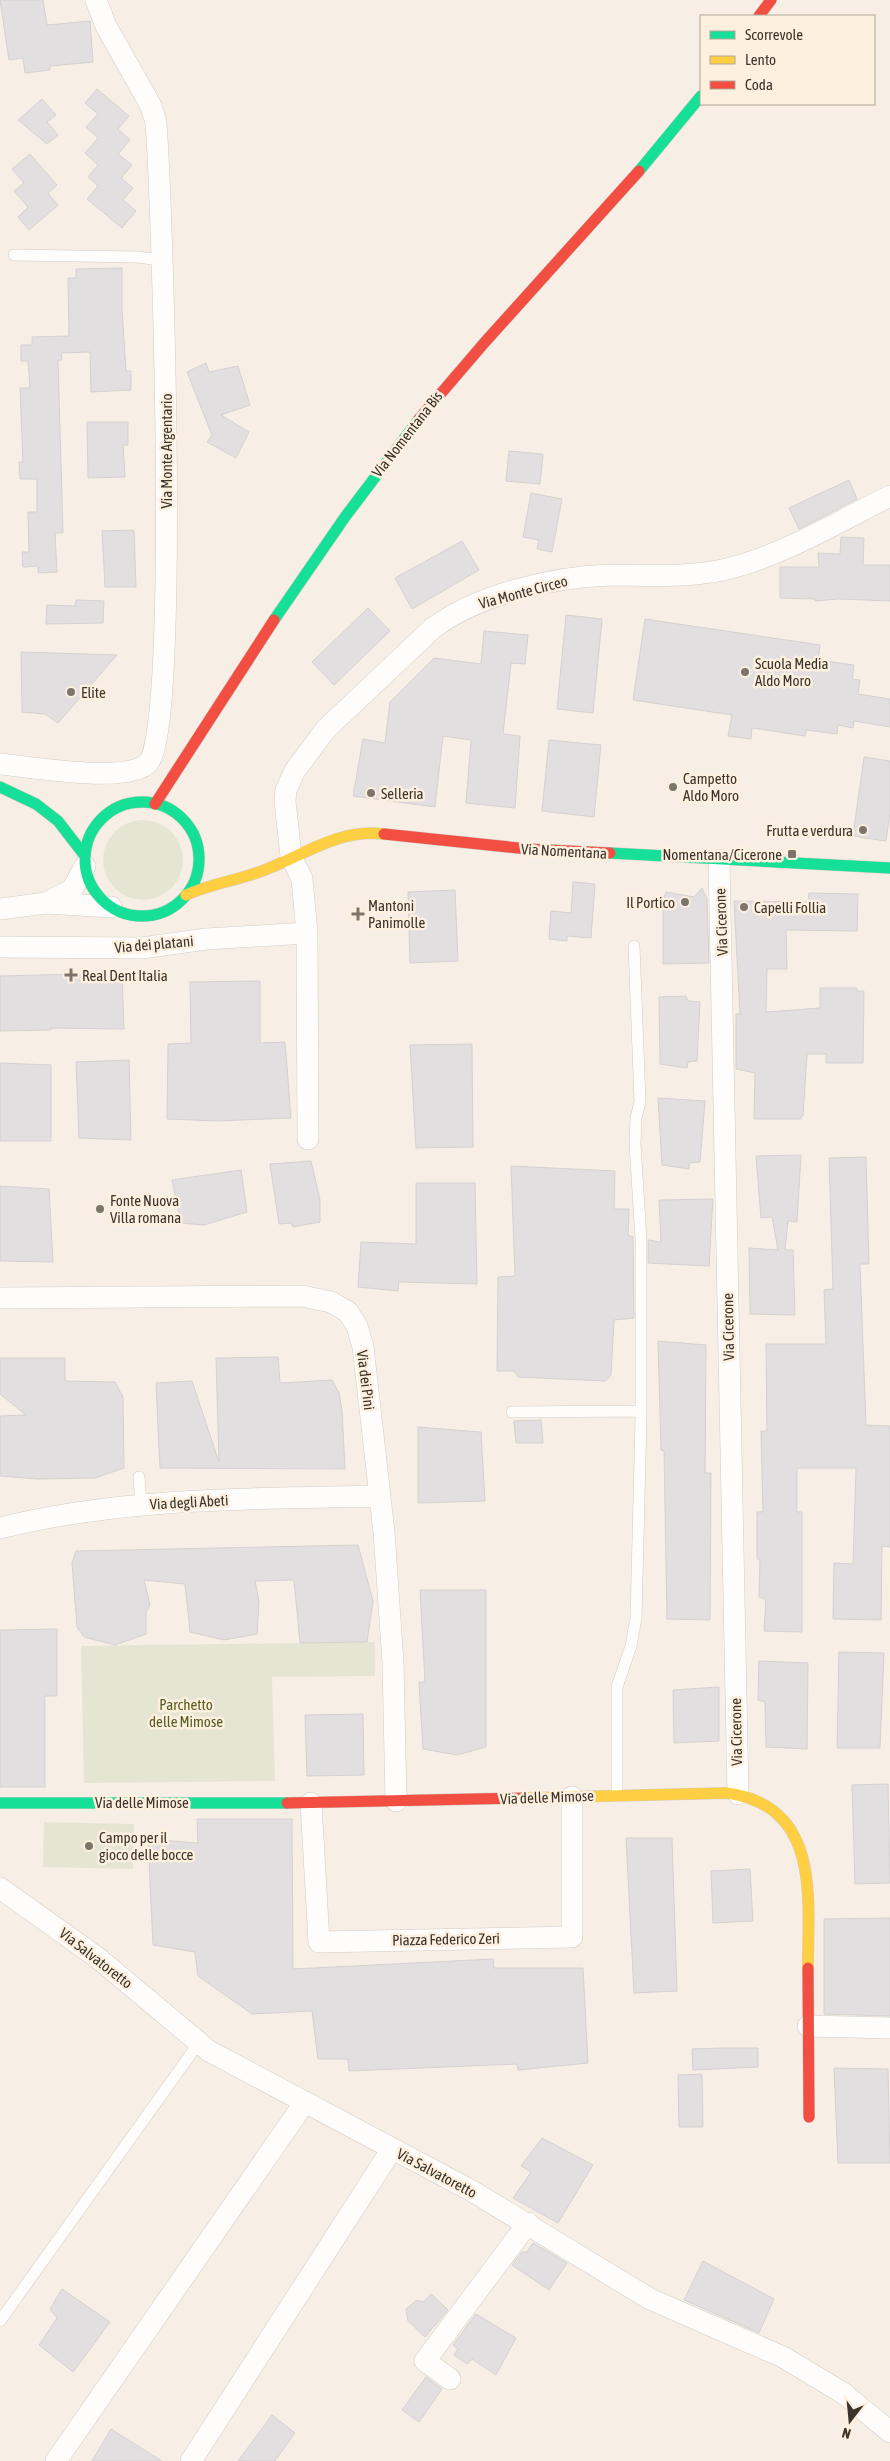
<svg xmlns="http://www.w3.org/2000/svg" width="890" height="2461" font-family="'Asap Condensed',sans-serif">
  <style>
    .green { fill: #e6e5d4 }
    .building { fill: #e3dee0; stroke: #d5d1d1 }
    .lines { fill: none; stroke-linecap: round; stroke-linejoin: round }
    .lane-casing { stroke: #d2ccc4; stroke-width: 12 }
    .street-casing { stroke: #d2ccc4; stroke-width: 22 }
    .fast-casing { stroke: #d2ccc4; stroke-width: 12 }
    .slow-casing { stroke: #d2ccc4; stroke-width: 12 }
    .jam-casing { stroke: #d2ccc4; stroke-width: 12 }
    .lane { stroke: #fefdfb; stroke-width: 11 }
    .street { stroke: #fefdfb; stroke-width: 21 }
    .fast { stroke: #16e098; stroke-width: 11 }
    .slow { stroke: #ffcf43; stroke-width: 11 }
    .jam { stroke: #f24e42; stroke-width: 11 }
    .poi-dot { fill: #7c756c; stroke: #fef0df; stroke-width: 2 }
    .labels { text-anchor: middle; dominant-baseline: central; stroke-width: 5; stroke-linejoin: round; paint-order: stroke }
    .street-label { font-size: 15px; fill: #3a342b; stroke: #fef0df }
    .poi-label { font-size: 15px; fill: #3a342b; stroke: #fef0df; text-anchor: start }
    .park-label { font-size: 15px; fill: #575d20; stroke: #fef0df }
  </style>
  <rect width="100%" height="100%" fill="#f7efe6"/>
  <path class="green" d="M103 860a40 40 0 1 1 80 0a40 40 0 1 1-80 0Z
    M375,1642v34l-103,1 3,104 -191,2 -3,-137z
    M44,1822l90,2 -1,45 -90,-2z"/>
  <path class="building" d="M0,0h43l4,25 43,-4 3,41 -43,4v4l-25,3 -2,-15 -14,2z
    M97,89l32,27 -11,13 12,11 -12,14 14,11 -11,13 12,10 -10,12 13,11 -14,17 -35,-29 11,-13 -10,-9 10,-12 -13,-12 13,-15 -12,-11 12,-13 -13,-11z
    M42,99l14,16 -9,7 11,13 -11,9 -29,-24z
    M30,154l27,31 -9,8 10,12 -29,25 -11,-13 10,-10 -14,-16 10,-8 -12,-14z
    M122,268v42l4,61h5v19l-40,2 -1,-40 -29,1 1,7h-4l5,173h-8l2,39 -19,1v-7l-15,1 -1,-15h7l-1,-40h9v-33h-17l-1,-17h4l-3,-74h10l-2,-27h-7v-16h11v-8l37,-1 -1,-58h8v-9z
    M206,363l3,9 29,-6 12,39 -29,10 28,17 -13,26 -29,-16 5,-7 -25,-63z
    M87,422h41v23h-5l2,32 -37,1z
    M509,451l34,3 -3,30 -34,-3z
    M849,480l8,19 -58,30 -10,-21z
    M531,493l31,6 -10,53 -15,-3 2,-9 -16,-3z
    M134,530l2,57h-31l-3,-56z
    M841,537l23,1 -1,27h27v36l-52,-2 -23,2v-2l-35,-1v-31h39l-1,-14 22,1z
    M462,541l17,29 -67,39 -17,-31z
    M76,600l28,1 -1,22 -57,1 1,-19 28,1z
    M368,608l22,23 -56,54 -22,-23z
    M566,615l36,4 -9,94 -36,-4z
    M645,619l175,26 -2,15 36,5 -2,14 8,1 -2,14 32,5v28l-36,-6 -1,7 -15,-3 -1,9 -31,-4 -1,6 -53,-8 -1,11 -23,-3 4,-21 -99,-15z
    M484,631l44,4 -3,29 -14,-1 -8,71 17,2 -5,72 -49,-5 5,-63 -28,-4 -8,71 -82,-11 10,-57 22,4 5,-41 44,-44 47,6z
    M21,652l96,3 -59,68 -13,-9 -23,-2z
    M549,740l52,5 -7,72 -52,-6z
    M864,757l26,4v52l-4,28 -33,-5z
    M573,882l22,2 -4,54 -24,-2v5l-18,-2 2,-28 20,2z
    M702,888l5,11 2,64 -46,1v-64l3,-8 28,5z
    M455,890l3,71 -48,2 -2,-71z
    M809,893l49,1 -1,37 -71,-1 1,39h-20l-1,43 54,-4v-20h37v3h7l-1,72h-37v-9h-19l-4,62h-2v3h-47l1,-46 -19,-4v-55h4l-6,-113 74,1z
    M122,973l2,56 -73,-1v2l-51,1v-55z
    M260,981v62l25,-1 6,76 -74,3 -50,-2 1,-75 23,-1 -1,-61z
    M686,996l2,5 12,1 -3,59 -9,1 -1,6 -27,-4 -1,-67z
    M472,1044l1,103 -57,1 -6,-103z
    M129,1060l2,80 -52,-2 -3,-76z
    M0,1063l51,2v76h-51z
    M658,1098l47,3 -5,61 -11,1v6l-27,-4z
    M801,1155l-4,67 -9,-1 -3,29h8l2,65 -45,-1 -1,-66 29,2 -6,-33 -11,1 -5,-62z
    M866,1157l3,107h-9l6,161 24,1v121l-8,-1 -1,74 -48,-1 1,-56 19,1 3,-96h-59v44h5v120l-38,-1 2,-32 -7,-2 1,-38h-3v-47h6l-2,-81h6l-1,-87h60l-2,-54 9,-1 -4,-131z
    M311,1161l9,39v22l-27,5 -2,-4 -12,1 -9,-60z
    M511,1166l104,5 -1,38h15l-1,26 5,2 1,81 -20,2 -3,55 -5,6 -88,-4 -4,-6h-17l1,-94 17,-1z
    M241,1170l6,42 -43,13 -23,-2 -9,-43z
    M416,1183h59l2,101 -78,-2 -1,9 -40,-4 3,-45 55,2z
    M0,1186l49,3 4,73 -53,-1z
    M713,1199l-4,67 -61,-3v-23l13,2 -2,-42z
    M658,1341l48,4 -1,128h6l-1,147 -43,-1 -3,-168 -3,-1z
    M278,1357l2,26 52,-3 7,13 3,17 3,59 -185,-1 -4,-85 36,-2 27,81 -3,-104z
    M0,1358h65v23l50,1 8,15 1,71 -29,10 -58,1 -37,-3v-60l26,-1 -26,-21z
    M541,1420l2,23h-27l-2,-22z
    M418,1427l63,5 4,69 -67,2z
    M358,1545l15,56 -6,41 -67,1 -6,-63 -39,1 4,20 -2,33 -33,6 -34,-8 -5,-48 -41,-4 6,25 -4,8v21l-31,11 -31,-8 -7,-10 -5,-64 4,-12z
    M420,1590h66v157l-29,8 -34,-6 -4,-67h6z
    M57,1629v67h-12v91h-45v-157z
    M839,1652l45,1 -4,95h-43z
    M759,1661l49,2 -1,86 -41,-2 -1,-45 -7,-2z
    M719,1687v54l-45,2 -1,-53z
    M363,1714l1,61 -57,1 -2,-61z
    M888,1784l2,99 -35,1 -3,-99z
    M197,1819h95l1,150 200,-10 1,9h89l5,95 -70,7 -1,-6 -168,7 -1,-12h-30l-6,-48 -60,3 -54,-38 -3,-24 -42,-7 -5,-106 50,4z
    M626,1838h46l5,153 -43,2z
    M750,1869l3,52 -40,2 -2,-52z
    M890,1918v98l-66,-2v-95z
    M721,2048h37v19l-65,3 -1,-21z
    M834,2068l54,1 2,94h-52z
    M702,2074l1,53h-24l-1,-52z
    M542,2138l51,27 -35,58 -45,-25 18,-26 -10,-6z
    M533,2243l34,20 -18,27 -37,-25 10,-13h5z
    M703,2261l71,38 -15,34 -75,-33z
    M62,2289l48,33 -37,50 -34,-27 18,-27 -7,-9z
    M431,2294l17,16 -23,27 -17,-16 -2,-12 11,-9 6,2z
    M476,2314l40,24 -20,37 -24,-16 -5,5 -13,-9 4,-6 -5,-4z
    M426,2377l16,12 -23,33 -17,-12z
    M272,2415l23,18 -20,28h-37z
    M111,2429l51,32h-70z"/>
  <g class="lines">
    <g class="lane-casing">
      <path id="lane" d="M14,255l123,2 24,3
        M512,1412l128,-1
        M139,1477l2,28
        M617,1796v-109l14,-41 5,-28 5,-200v-179l-6,-95 1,-26 4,-16 -6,-156
        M0,2321l198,-277"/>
    </g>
    <g class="street-casing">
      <path id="street" d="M0,764c31,3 127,20 148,-1 32,-32 14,-564 8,-640l-5,-17 -45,-80 -10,-26
        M719,860l19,934
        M46,903l26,-13 13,-24
        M0,909l46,-6 65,4
        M0,947l142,1 64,-9 101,-6
        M308,1139l-1,-206 -5,-54 -11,-23 -6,-55 1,-11 8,-18 32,-43 107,-101c46,-34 120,-51 177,-53 39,0 79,3 117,-6 54,-13 113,-48 163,-73
        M0,1298l302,-2 29,6 17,10 9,14 6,21 21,185 9,131 3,138
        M0,1528c124,-31 253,-29 380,-32
        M311,1803l8,139 253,-5v-140
        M0,1888l98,70 111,93 263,140 178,108 133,58 60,36 47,39
        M808,2026l82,2
        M450,2379l-25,-18 103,-138
        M56,2461l249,-359
        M191,2461l201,-312"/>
    </g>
    <g class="fast-casing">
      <path id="fast" d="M639,171l62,-75
        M274,620l71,-103 74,-98
        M0,787l36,17 22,17 27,35
        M85 859a57 57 0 1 1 114 0a57 57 0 1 1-114 0Z
        M610,853l280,15
        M0,1803h287"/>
    </g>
    <g class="slow-casing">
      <path id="slow" d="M186,895c26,-12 55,-15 81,-26 41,-16 71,-40 117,-35
        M527,1798l200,-5c94,13 81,104 81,175"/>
    </g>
    <g class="jam-casing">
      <path id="jam" d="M759,16l12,-16
        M419,419l66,-77 154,-171
        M155,804l119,-184
        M384,834l144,15 82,4
        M287,1803l240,-5
        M808,1968l1,149"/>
    </g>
    <use href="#lane" class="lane"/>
    <use href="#street" class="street"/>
    <use href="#fast" class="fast"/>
    <use href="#slow" class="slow"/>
    <use href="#jam" class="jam"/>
  </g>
  <g class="poi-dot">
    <circle cx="745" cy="672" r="5"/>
    <circle cx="71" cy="692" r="5"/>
    <circle cx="673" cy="787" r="5"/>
    <circle cx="371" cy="793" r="5"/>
    <circle cx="863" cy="830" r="5"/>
    <rect x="787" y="849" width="10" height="10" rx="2.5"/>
    <circle cx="685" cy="902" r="5"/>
    <circle cx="744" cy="907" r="5"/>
    <path d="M355.5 906.5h5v5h5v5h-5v5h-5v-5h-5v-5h5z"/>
    <path d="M68.5 967.5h5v5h5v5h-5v5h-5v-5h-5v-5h5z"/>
    <circle cx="100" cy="1209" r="5"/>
    <circle cx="89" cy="1846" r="5"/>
  </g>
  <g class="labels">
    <g class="street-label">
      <text transform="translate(407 434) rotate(-52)">Via Nomentana Bis</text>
      <text transform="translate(166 451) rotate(-90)">Via Monte Argentario</text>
      <text transform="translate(523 592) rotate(-15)">Via Monte Circeo</text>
      <text transform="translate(564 851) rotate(3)">Via Nomentana</text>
      <text transform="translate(721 922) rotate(-92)">Via Cicerone</text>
      <text transform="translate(154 944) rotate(-5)">Via dei platani</text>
      <text transform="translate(728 1327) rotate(-91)">Via Cicerone</text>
      <text transform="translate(366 1380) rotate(83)">Via dei Pini</text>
      <text transform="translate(189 1502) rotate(-3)">Via degli Abeti</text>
      <text transform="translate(736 1732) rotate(-91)">Via Cicerone</text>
      <text transform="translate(547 1797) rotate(-2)">Via delle Mimose</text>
      <text x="142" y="1802">Via delle Mimose</text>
      <text transform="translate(446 1939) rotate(-1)">Piazza Federico Zeri</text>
      <text transform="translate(96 1958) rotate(38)">Via Salvatoretto</text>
      <text transform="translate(437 2173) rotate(28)">Via Salvatoretto</text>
    </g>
    <g class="poi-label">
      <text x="755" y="663">Scuola Media<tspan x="755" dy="17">Aldo Moro</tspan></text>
      <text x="81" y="692">Elite</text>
      <text x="683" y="778">Campetto<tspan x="683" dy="17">Aldo Moro</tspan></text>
      <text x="381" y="793">Selleria</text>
      <text x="853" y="830" text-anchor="end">Frutta e verdura</text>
      <text x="782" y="854" text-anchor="end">Nomentana/Cicerone</text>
      <text x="675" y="902" text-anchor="end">Il Portico</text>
      <text x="368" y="905">Mantoni<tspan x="368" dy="17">Panimolle</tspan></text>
      <text x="754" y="907">Capelli Follia</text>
      <text x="82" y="975">Real Dent Italia</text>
      <text x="110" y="1200">Fonte Nuova<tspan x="110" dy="17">Villa romana</tspan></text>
      <text x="99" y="1837">Campo per il<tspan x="99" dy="17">gioco delle bocce</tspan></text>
    </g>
    <g class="park-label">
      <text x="186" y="1704">Parchetto<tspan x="186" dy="17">delle Mimose</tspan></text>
    </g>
  </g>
  <rect x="700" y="15" width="175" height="90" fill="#fef0df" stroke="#b0a597"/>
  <rect x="710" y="31" width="25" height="8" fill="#16e098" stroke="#b0a597"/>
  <text x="745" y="40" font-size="15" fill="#3a342b">Scorrevole</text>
  <rect x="710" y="56" width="25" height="8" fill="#ffcf43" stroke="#b0a597"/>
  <text x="745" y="65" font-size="15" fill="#3a342b">Lento</text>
  <rect x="710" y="81" width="25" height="8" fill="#f24e42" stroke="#b0a597"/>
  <text x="745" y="90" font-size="15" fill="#3a342b">Coda</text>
  <g transform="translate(850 2421) rotate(196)" stroke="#fef0df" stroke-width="4" paint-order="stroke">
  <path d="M0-4L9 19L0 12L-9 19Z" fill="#3a342b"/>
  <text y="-8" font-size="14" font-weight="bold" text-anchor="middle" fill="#3a342b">N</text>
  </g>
</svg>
